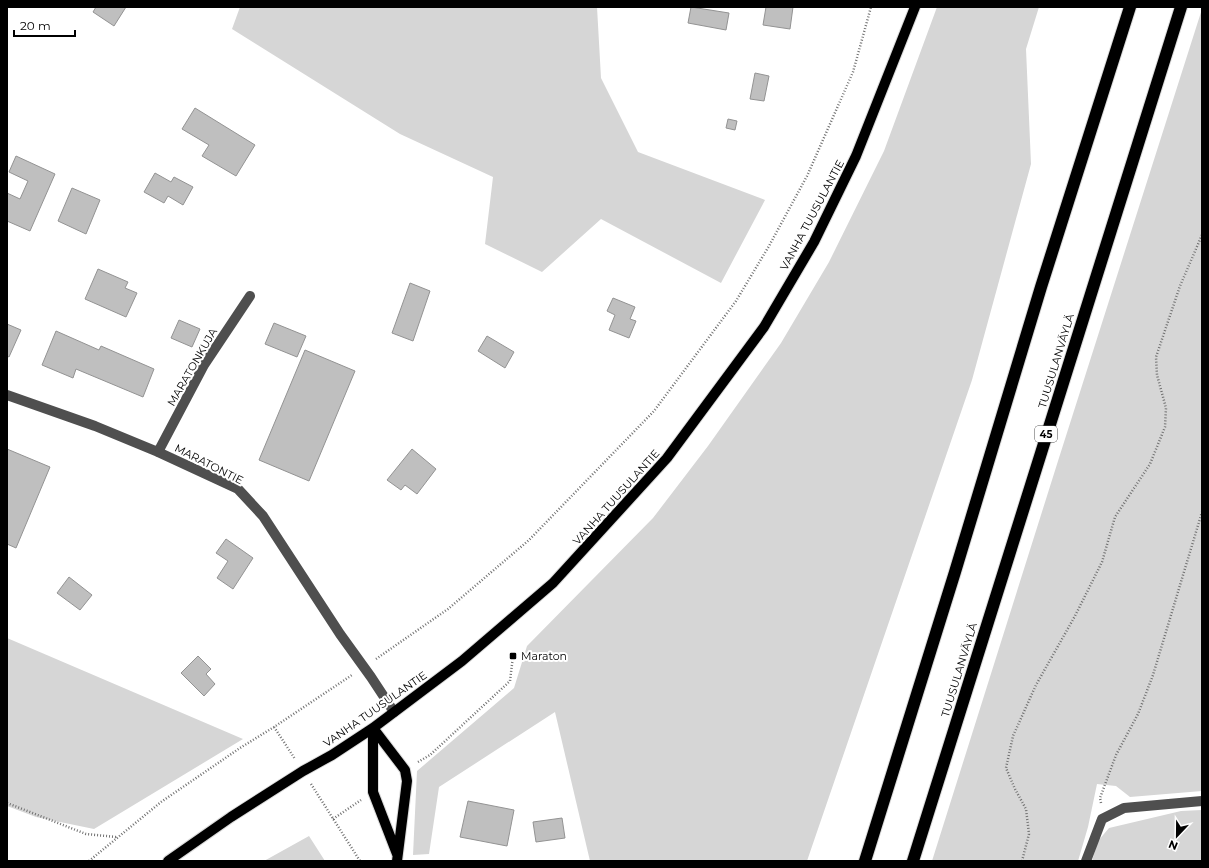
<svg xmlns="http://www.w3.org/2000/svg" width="1209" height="868" font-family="Montserrat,sans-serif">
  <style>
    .green { fill: #d6d6d6 }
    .building { fill: #bfbfbf; stroke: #939393 }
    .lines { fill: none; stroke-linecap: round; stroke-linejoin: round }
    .major-casing { stroke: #dbdbdb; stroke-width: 12 }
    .highway-casing { stroke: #dbdbdb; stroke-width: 14 }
    .path { stroke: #717171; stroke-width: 2.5; stroke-dasharray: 1 2; stroke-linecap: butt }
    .minor { stroke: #4f4f4f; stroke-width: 10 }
    .major { stroke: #000; stroke-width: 10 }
    .highway { stroke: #000; stroke-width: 12 }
    .poi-dot { fill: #000; stroke: #fff; stroke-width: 1.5 }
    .labels { text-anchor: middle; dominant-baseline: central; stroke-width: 4; stroke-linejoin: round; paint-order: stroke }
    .shield { fill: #fff; stroke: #4c4c4c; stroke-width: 1 }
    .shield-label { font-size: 10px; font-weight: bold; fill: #000 }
    .street-label { font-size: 11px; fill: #000; stroke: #fff }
    .poi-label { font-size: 11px; fill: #000; stroke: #fff; text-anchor: start }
  </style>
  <rect width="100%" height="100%" fill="#fff"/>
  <path class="green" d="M240,7h357l4,71 37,74 127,48 -44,83 -120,-64 -59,53 -57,-28 8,-67 -93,-43 -168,-105z
    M937,7h102l-13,42 5,115 -59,216 -165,481h-217l-35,-149 -116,75 -10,67 -16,1 4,-84 97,-83 13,-42 126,-128 55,-72 73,-103 48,-81 55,-111z
    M1202,9v782l-72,6 -14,-11 -19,-2 -9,43 -10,34h-146l126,-400z
    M7,638l236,101 -149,90 -58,-12 -29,-11z
    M1202,810v51h-110l6,-20 11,-13 72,-17z
    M309,836l16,25h-61z"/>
  <path class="building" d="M96,7h30l-12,19 -21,-14z
    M691,7l38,6 -3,17 -38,-7z
    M764,7h29l-3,22 -27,-4 3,-18z
    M755,73l14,3 -5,25 -14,-2z
    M195,108l60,37 -19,31 -34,-20 7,-11 -27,-16z
    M728,119l9,2 -2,9 -9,-2z
    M16,156l39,18 -25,57 -23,-10v-28l13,6 8,-18 -19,-9z
    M155,173l16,9 3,-5 19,10 -10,18 -15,-9 -4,7 -20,-11z
    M72,188l28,12 -14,34 -28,-13z
    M98,269l30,13 -3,6 12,5 -11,24 -41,-18z
    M410,283l20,8 -17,50 -21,-8z
    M613,298l22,9 -5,12 6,2 -7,17 -20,-8 6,-15 -8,-4z
    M179,320l21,9 -8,18 -21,-9z
    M274,323l32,13 -9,21 -32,-13z
    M7,324l14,6 -12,27 -2,-1z
    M56,331l43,19 2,-4 53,23 -11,28 -67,-28 -3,9 -31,-13z
    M487,336l27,16 -9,16 -27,-17z
    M305,350l50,21 -46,110 -50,-21z
    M7,449l43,18 -34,81 -9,-4z
    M412,449l24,20 -19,25 -12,-9 -4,5 -14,-10z
    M226,539l27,19 -20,31 -16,-11 11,-17 -12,-8z
    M69,577l23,18 -12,15 -23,-17z
    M198,656l13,13 -5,5 9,10 -11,12 -23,-23z
    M468,801l46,9 -7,36 -47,-9z
    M562,818l3,20 -29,4 -3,-20z"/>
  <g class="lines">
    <g class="major-casing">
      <path id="major" d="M373,728l32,42 2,11 -10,80
        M373,728v64l24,62
        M168,861l63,-44 72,-46 29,-16 41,-27 89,-67 91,-78 114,-125 97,-131 50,-85 42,-86 59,-149"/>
    </g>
    <g class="highway-casing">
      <path id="highway" d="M865,861l90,-289 86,-285 89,-280
        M913,861l268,-854"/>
    </g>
    <path class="path" d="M376,659l72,-50 81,-69 125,-129 82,-110 33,-55 38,-70 46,-104 18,-65
      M274,727l21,32
      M418,762l12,-7 80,-74 3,-25
      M311,784l49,77
      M7,803l79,31 30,3
      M1101,803l-1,-5 16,-43 22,-41 15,-39 49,-163
      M333,819l28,-19
      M89,861l72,-59 79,-54 34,-21 78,-52
      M1022,861l7,-27 -3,-25 -11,-20 -9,-21 7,-32 23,-51 39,-69 27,-54 13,-45 35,-53 15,-37 1,-19 -9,-33 -1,-18 24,-71 22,-51"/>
    <path class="minor" d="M7,395l88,31 63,26 80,37 25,27 77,118 31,43 23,35
      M158,452l46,-87 46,-69
      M1086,861l16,-42 22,-11 78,-7"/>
    <use href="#major" class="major"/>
    <use href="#highway" class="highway"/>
  </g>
  <rect class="poi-dot" x="509" y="652" width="8" height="8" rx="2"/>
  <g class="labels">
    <rect class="shield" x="1035" y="426" width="22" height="16" rx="3"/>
    <g class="shield-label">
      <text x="1046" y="434">45</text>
    </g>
    <g class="street-label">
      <text transform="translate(812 215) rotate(-62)">VANHA TUUSULANTIE</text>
      <text transform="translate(1056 361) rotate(-73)">TUUSULANVÄYLÄ</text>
      <text transform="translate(192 367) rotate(-60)">MARATONKUJA</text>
      <text transform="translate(209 464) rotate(27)">MARATONTIE</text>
      <text transform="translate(616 497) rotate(-48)">VANHA TUUSULANTIE</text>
      <text transform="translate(959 670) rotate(-73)">TUUSULANVÄYLÄ</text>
      <text transform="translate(375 709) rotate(-35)">VANHA TUUSULANTIE</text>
    </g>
    <g class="poi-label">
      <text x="521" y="656">Maraton</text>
    </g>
  </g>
  <rect width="1209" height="868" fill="none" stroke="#000000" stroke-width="16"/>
  <g transform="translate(1177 836) rotate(202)" stroke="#ffffff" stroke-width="3" paint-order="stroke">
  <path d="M0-3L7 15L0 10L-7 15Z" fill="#000000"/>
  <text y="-6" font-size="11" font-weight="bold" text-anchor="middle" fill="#000000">N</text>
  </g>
  <path d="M14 30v6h61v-6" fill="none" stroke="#000000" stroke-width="2"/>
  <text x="20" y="30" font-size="12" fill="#000000" stroke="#ffffff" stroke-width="3" paint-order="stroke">20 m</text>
</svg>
